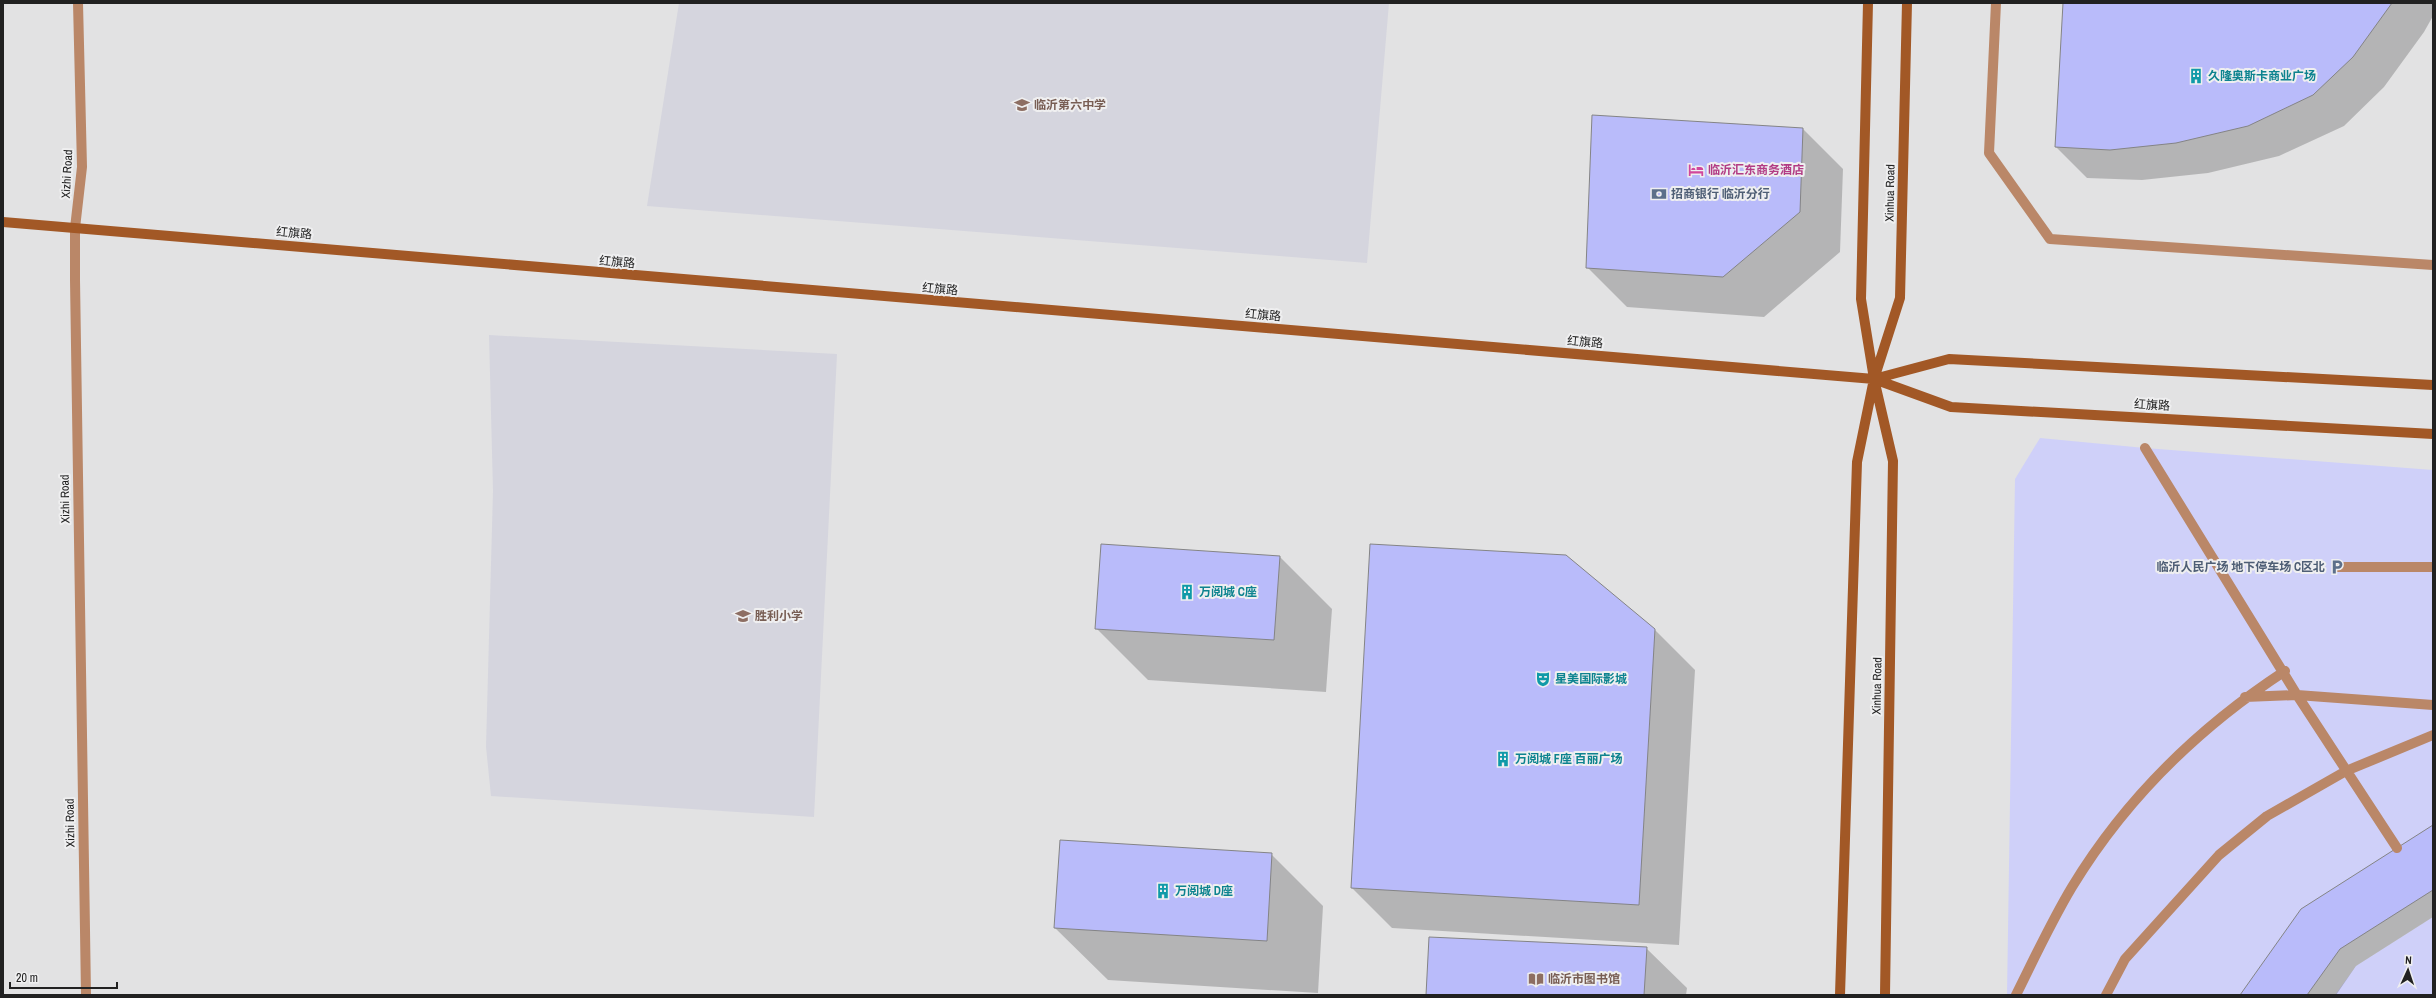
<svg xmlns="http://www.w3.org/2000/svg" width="2436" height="998" font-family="'Archivo Narrow','Noto Sans SC',sans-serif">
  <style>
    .built { fill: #d5d5de }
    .green { fill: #cfd0f9 }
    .shadow { fill: #0003 }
    .building { fill: #b9bbfa; stroke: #848485 }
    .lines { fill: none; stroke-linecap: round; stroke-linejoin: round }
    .lane { stroke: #ba8768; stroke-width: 10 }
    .street { stroke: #ba8768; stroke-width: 10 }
    .secondary { stroke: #a25826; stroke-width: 10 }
    .labels { text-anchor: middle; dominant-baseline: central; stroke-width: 4; stroke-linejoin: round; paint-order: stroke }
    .culture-label { font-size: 12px; font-weight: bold; fill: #0d838f; stroke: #efeff0; text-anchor: start }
    .education-label { font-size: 12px; font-weight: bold; fill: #785e54; stroke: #efeff0; text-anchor: start }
    .hotel-label { font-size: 12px; font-weight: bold; fill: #b23c85; stroke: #efeff0; text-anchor: start }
    .street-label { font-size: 12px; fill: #212121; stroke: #efeff0 }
    .service-label { font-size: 12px; font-weight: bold; fill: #4e5e75; stroke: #efeff0; text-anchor: start }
  </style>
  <rect width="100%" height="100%" fill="#e2e2e3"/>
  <path class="built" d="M679,3h710l-22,260 -720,-57z
    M489,335l348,19 -23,463 -323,-21 -5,-49 7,-256z"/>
  <path class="green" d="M2040,438l105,10 288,22v355l-193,170h-233l8,-516z
    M2433,917v78h-98l21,-29z"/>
  <path class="shadow" d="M2065,3h368v13l-9,16 -40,55 -40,39 -65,30 -71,17 -66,7 -55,-2 -31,-31z
    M1803,129l40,40 -3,83 -76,65 -137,-10 -40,-40z
    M1371,545l283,84 41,41 -16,275 -287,-17 -40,-40z
    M1280,557l52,52 -6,83 -178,-12 -52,-52z
    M2433,826v91l-77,49 -20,29h-95z
    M1271,854l52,52 -5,87 -210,-13 -53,-52z
    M1646,948l41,40 -1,7h-259z"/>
  <path class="building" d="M2063,3h329l-39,54 -40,38 -65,31 -72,17 -66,7 -55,-3z
    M1592,115l211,13 -3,84 -77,65 -137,-9z
    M1101,544l179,12 -6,84 -179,-11z
    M1370,544l196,11 89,74 -16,276 -288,-17z
    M2433,825v65l-93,59 -33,46h-67l61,-86z
    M1060,840l212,13 -5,88 -213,-13z
    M1429,937l218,10 -3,48h-218z"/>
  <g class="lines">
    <path class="lane" d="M1996,3l-7,150 61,86 383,26
      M2337,567h96"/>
    <path class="street" d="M78,3l4,164 -7,61v52l11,715
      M2145,448l152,247 100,153
      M2245,697l52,-2 136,10
      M2016,995c18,-36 35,-73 56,-108 54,-89 126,-159 213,-216
      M2106,995l19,-36 94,-104 48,-39 79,-45 87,-36"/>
    <path class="secondary" d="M1868,3l-7,296 13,80 19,82 -8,534
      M3,222l1871,157 77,28 482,27
      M1874,379l75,-20 484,26
      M1840,995l17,-533 17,-83 26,-81 7,-295"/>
  </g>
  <defs>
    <g id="building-bare" transform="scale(1.2)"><path d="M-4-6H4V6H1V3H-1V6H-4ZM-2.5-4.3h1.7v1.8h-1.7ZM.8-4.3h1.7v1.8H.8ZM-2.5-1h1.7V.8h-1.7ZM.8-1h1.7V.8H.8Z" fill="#0f9aa8" stroke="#efeff0" stroke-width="2.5" paint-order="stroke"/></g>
    <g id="school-bare" transform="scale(1.2)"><path d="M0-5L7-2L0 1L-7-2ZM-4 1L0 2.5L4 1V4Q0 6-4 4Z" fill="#8d6e63" stroke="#efeff0" stroke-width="2.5" paint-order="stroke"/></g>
    <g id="hotel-bare" transform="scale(1.2)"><path d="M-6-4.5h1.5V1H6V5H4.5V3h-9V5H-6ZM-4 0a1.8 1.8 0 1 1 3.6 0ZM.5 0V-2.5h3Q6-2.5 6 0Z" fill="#d1479c" stroke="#efeff0" stroke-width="2.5" paint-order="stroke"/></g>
    <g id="bank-bare" transform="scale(1.2)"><path d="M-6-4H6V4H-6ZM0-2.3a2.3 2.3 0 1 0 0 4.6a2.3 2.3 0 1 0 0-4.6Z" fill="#5c6f8a" stroke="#efeff0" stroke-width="2.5" paint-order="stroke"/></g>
    <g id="parking-bare" transform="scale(1.2)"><path d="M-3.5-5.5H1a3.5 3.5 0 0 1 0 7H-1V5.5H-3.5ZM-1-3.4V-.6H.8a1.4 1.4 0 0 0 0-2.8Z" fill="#5c6f8a" stroke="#efeff0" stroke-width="2.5" paint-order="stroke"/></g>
    <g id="theatre-bare" transform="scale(1.2)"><path d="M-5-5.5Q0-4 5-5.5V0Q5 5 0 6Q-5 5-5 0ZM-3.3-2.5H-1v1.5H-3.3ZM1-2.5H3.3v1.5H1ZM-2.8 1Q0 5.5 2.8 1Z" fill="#0f9aa8" stroke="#efeff0" stroke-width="2.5" paint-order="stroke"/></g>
    <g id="library-bare" transform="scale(1.2)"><path d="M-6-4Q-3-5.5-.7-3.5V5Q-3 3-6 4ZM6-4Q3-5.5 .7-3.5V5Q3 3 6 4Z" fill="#8d6e63" stroke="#efeff0" stroke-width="2.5" paint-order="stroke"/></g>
  </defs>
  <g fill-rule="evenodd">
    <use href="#building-bare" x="2196" y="76"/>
    <use href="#school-bare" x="1022" y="105"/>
    <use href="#hotel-bare" x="1696" y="170"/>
    <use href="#bank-bare" x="1659" y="194"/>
    <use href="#parking-bare" x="2337" y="567"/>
    <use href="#building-bare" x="1187" y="592"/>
    <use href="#school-bare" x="743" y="616"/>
    <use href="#theatre-bare" x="1543" y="679"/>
    <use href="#building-bare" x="1503" y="759"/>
    <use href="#building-bare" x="1163" y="891"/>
    <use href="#library-bare" x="1536" y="979"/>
  </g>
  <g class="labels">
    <g class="culture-label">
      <text x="2208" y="76">久隆奥斯卡商业广场</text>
      <text x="1199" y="592">万阅城 C座</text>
      <text x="1555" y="679">星美国际影城</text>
      <text x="1515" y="759">万阅城 F座 百丽广场</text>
      <text x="1175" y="891">万阅城 D座</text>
    </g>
    <g class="education-label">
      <text x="1034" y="105">临沂第六中学</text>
      <text x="755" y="616">胜利小学</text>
      <text x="1548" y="979">临沂市图书馆</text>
    </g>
    <g class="hotel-label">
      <text x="1708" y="170">临沂汇东商务酒店</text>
    </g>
    <g class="street-label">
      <text transform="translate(67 174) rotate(-87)">Xizhi Road</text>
      <text transform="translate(1890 193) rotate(-89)">Xinhua Road</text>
      <text transform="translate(294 233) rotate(5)">红旗路</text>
      <text transform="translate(617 262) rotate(5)">红旗路</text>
      <text transform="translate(940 289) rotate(5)">红旗路</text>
      <text transform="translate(1263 315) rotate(5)">红旗路</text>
      <text transform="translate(1585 342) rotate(5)">红旗路</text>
      <text transform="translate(2152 405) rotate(3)">红旗路</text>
      <text transform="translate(65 499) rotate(-91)">Xizhi Road</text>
      <text transform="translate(1877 686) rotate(-89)">Xinhua Road</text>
      <text transform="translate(70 823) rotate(-91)">Xizhi Road</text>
    </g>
    <g class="service-label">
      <text x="1671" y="194">招商银行 临沂分行</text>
      <text x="2325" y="567" text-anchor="end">临沂人民广场 地下停车场 C区北</text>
    </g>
  </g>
  <rect width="2436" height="998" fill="none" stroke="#212121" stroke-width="8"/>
  <g transform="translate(2408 970) rotate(3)" stroke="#efeff0" stroke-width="3" paint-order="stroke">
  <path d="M0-3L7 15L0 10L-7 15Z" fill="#212121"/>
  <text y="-6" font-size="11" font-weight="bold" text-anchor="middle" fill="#212121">N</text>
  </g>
  <path d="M10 982v6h107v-6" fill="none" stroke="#212121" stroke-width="2"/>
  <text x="16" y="982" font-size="12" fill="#212121" stroke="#efeff0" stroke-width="3" paint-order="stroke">20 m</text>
</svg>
